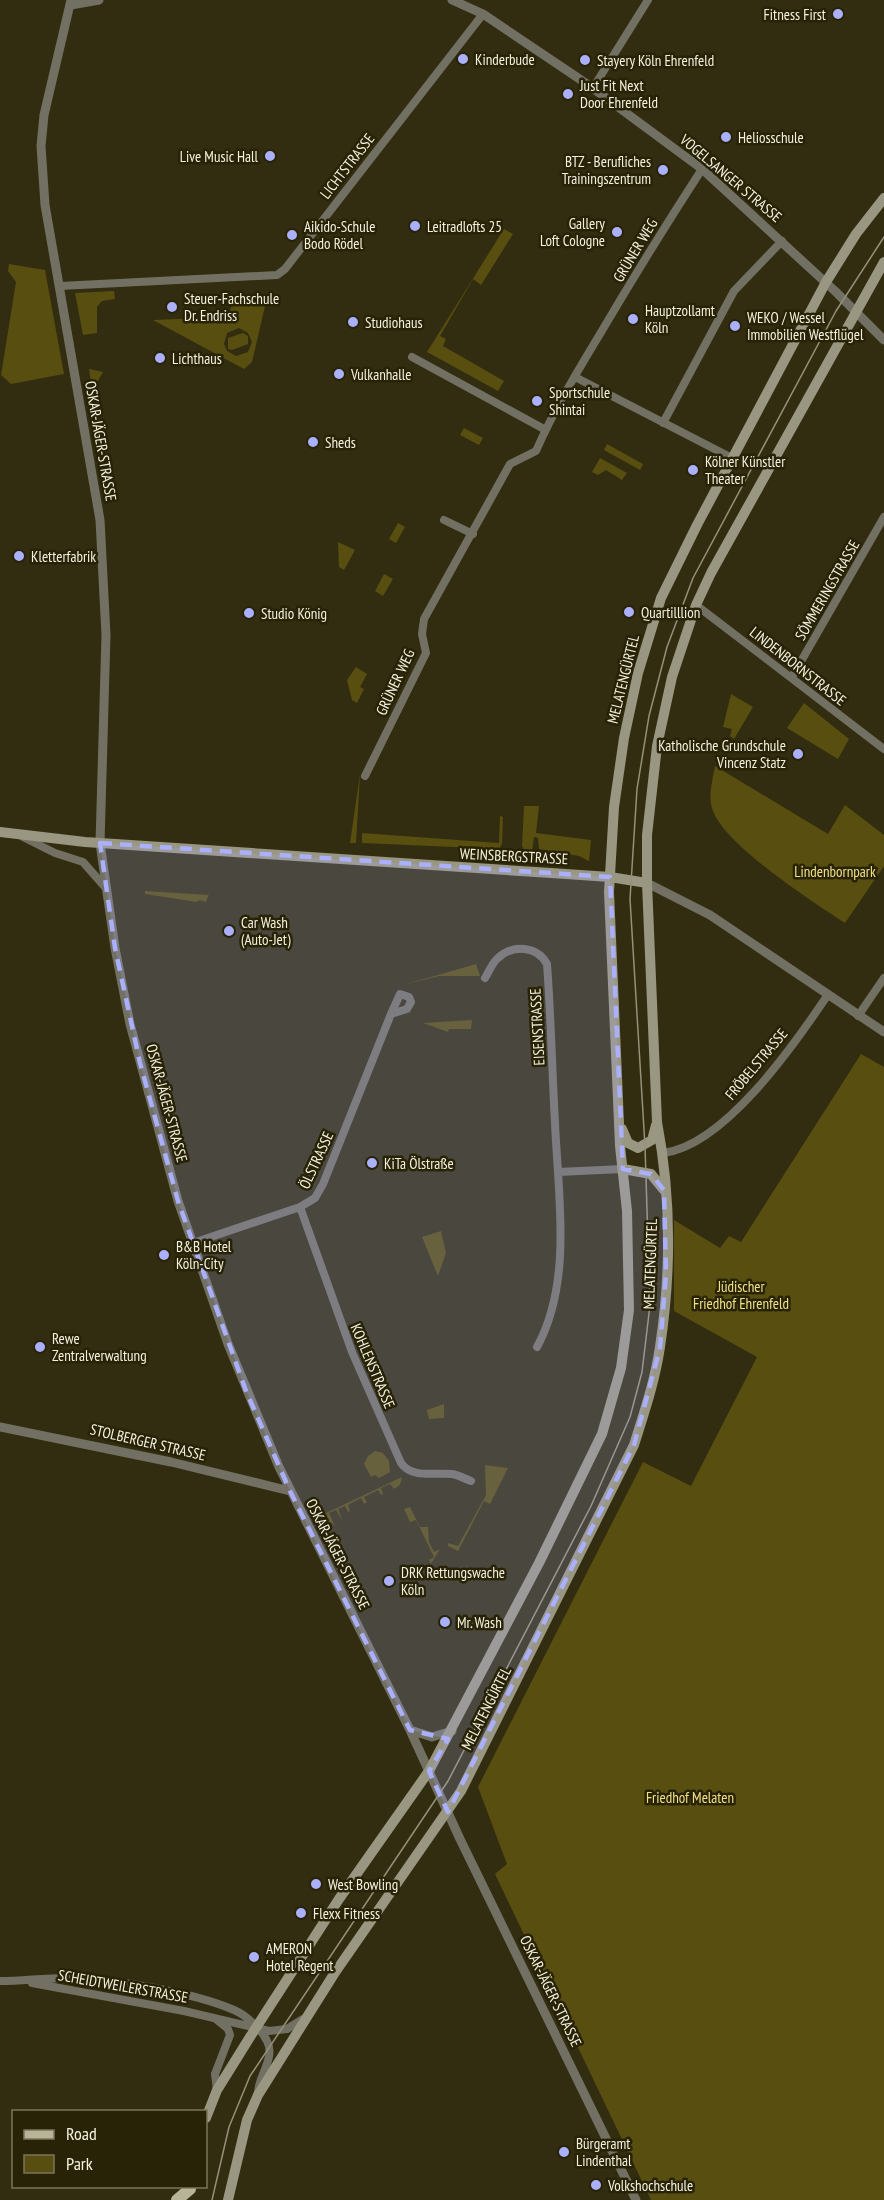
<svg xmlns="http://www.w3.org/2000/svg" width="884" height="2200" font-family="'PT Sans Narrow',sans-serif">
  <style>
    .green { fill: #584e0f; fill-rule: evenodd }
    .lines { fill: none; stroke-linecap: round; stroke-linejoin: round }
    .minor { stroke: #727063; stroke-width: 8 }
    .tertiary { stroke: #727063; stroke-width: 9 }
    .secondary { stroke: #999681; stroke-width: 10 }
    .primary { stroke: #b8b498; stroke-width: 12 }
    .tram { stroke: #95917a; stroke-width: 1.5 }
    .marked { fill: #aab0fb; fill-opacity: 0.2; stroke: #aab0fb; stroke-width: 4.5; stroke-dasharray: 12 8; stroke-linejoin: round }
    .poi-dot { fill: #aab0fb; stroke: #282306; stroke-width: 2 }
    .labels { text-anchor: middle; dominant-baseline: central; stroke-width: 5; stroke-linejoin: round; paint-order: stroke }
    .poi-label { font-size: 15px; fill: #f4f1e0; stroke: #282306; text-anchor: start }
    .street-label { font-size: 15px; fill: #f4f1e0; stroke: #282306 }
    .park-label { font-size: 15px; fill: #efe086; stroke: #282306 }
  </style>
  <rect width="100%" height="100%" fill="#322d10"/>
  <path class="green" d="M504,229l9,5 -32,51 -8,-6 -33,57 6,3 -3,7 61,35 -6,10 -71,-39z
    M9,264l36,6 19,104 -53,10 -10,-9 15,-93 -8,-11z
    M114,291l1,8 -13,2 -5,6v26l-14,2 -8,-42z
    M232,306h33l-13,56 -8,7 -91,-49 73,-3zM239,328l9,5 4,9 -4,10 -12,4 -9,-5 -3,-7 3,-11z
    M243,333l5,3v8l-16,6 -4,-1v-11z
    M89,369l14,3 -11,19 8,2 -5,14z
    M464,428l19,10 -4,7 -19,-10z
    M607,444l36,20 -3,6 -36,-20z
    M600,458l27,15 -5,7 -16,-10 -8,5 -6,-3z
    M398,523l7,4 -9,16 -7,-4z
    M338,542l17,8 -11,20 -5,-3z
    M384,574l9,5 -10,17 -8,-5z
    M356,667l11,7 -7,13 4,2 -7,14 -5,-3 -5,-20z
    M731,694l22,13 -19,32 -4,-3 2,-7 -9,-2z
    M804,703l45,36 -11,20 -51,-31z
    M715,766l113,68 17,-29 39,30v31l-39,57c-32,-21 -124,-80 -133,-115 -4,-13 1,-30 3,-42z
    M360,774l-4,69h-6z
    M524,806h15l-3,27 55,7 -2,21 -10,-5 -40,-7 -1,-11 -4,-1 -2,15 -7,-1 -3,-5z
    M500,816l3,1 -1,27 -3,5 -137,-6v-10l137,10z
    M145,891l63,4 1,-1 -3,8 -7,-2 -2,2 -52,-8z
    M476,964l4,12h-41l-36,9z
    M472,1020l-1,9h-22l-1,3 -25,-9z
    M861,1054l23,13v1133h-233l-156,-326 12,-10 -29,-77 165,-325 48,24 66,-129 -83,-46v-91l46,28 9,-12 12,6z
    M441,1231l5,22 -8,23 -16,-39z
    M444,1404v14l-15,1 -2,-9z
    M375,1451l8,2 6,8 1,11 -11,6 -4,-3 -4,2 -7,-13 4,-8z
    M485,1465l23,3 -18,36 -6,-3 -26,50 -10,-5v-3l10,3 28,-51z
    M402,1477l-2,8 -6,4 -4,-5 -9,4 2,6 -2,1 -3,-5 -14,7 3,5 -3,2 -3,-6 -13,7 2,6 -2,1 -3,-6 -7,3 5,13 -7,-12 -7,3 6,13 -4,-4 -3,2 -4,-10z
    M410,1507l10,20h8l1,15 5,10 6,-3 -9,15 -2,-4 5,-3 -18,-37 -6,2 -6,-13z"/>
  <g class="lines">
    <path class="minor" d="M593,88l55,-88
      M60,286l217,-11 8,-6 198,-255
      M412,357l132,72
      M575,377l157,81
      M663,423l71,-132 48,-50
      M444,520l29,14
      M696,605l188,144
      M792,677l92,-160
      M365,776l61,-123 -4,-19 2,-15 86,-155 26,-13c18,-41 41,-79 64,-117 33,-56 67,-111 102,-165
      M23,837l32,16 28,9 22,25
      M485,978c4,-6 7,-15 13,-20 15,-14 39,-12 49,6 4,53 5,106 8,159 3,72 18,158 -18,224
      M858,1016l26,-38
      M663,1153c61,-7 131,-108 164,-157
      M558,1172l65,-3
      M300,1207l52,145 49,111c11,16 35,9 51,11 7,1 13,5 19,7
      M193,1243l107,-36 15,-9 8,-14 68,-170 9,-20 9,3 2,5 -4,7 -16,5
      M0,1981c24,0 49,-4 73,-3 46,2 119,14 161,32 12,5 28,20 33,31 9,17 -9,35 -9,52
      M32,1983l152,28 85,20 18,-2 16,-10
      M217,2090l-2,-16 15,-39 -2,-6 -11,-9"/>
    <path class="tertiary" d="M71,0l-27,115 -3,31 4,59 55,315 6,115 -6,208 15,105 15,76 48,177 50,143 51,123 131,263 50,109 176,361
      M452,0l31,14 104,70 115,85 134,123 48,48
      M71,5l28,-5
      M647,883l63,32 174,117
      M0,1427l171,35 119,29
      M410,1730l22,7 20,-6"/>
    <path class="secondary" d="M0,832l85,10 466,31 59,4 37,6
      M622,1129l6,14 10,5 14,-8 4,-15
      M623,1169l28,5 13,16
      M206,2118l11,-28 33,-53 89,-138 90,-128 110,-208 63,-129 19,-66 8,-58 -2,-99 -7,-65 -11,-254 5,-85 10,-69 14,-65 23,-75 36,-73 129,-243 30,-48 28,-36
      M228,2200l19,-80 11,-25 76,-121 127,-183 173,-346c10,-32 21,-64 26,-98 11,-73 11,-152 -3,-225l-10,-239v-48l10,-89 15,-69 24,-72 15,-32 173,-311"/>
    <path class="primary" d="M177,2200l13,-11"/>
    <path class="tram" d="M212,2200l17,-73 21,-51 198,-295 143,-275 39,-89 12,-45 8,-67 -5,-159 -15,-247 7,-110 12,-73 18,-69 26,-69 143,-267 48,-74"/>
  </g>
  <path class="marked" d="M100,843l510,34 13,292 28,5 13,16 2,84 -6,74 -26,97 -186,367 -19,-41 19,-32 -38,-9 -120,-239 -44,-100 -68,-190 -38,-138 -25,-115z"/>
  <g class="poi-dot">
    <circle cx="838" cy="14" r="6"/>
    <circle cx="463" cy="59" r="6"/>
    <circle cx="585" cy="60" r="6"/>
    <circle cx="568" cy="94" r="6"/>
    <circle cx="726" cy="137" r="6"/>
    <circle cx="270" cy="156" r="6"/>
    <circle cx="663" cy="170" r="6"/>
    <circle cx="415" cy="226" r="6"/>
    <circle cx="617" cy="232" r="6"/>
    <circle cx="292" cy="235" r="6"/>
    <circle cx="172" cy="307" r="6"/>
    <circle cx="633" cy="319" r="6"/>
    <circle cx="353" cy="322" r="6"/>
    <circle cx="735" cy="326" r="6"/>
    <circle cx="160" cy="358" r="6"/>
    <circle cx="339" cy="374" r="6"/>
    <circle cx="537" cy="401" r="6"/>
    <circle cx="313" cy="442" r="6"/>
    <circle cx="693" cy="470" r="6"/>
    <circle cx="19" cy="556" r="6"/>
    <circle cx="629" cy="612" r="6"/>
    <circle cx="249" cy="613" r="6"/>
    <circle cx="798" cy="754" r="6"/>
    <circle cx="229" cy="931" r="6"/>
    <circle cx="372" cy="1163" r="6"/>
    <circle cx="164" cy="1255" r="6"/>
    <circle cx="40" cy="1347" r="6"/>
    <circle cx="389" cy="1581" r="6"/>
    <circle cx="445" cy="1622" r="6"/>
    <circle cx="316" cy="1884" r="6"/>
    <circle cx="301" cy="1913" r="6"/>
    <circle cx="254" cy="1957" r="6"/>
    <circle cx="564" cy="2152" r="6"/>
    <circle cx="596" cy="2185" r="6"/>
  </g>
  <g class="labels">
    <g class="poi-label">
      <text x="826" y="14" text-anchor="end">Fitness First</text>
      <text x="475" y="59">Kinderbude</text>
      <text x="597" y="60">Stayery Köln Ehrenfeld</text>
      <text x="580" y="85">Just Fit Next<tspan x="580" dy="17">Door Ehrenfeld</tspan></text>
      <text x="738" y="137">Heliosschule</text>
      <text x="258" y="156" text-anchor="end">Live Music Hall</text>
      <text x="651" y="161" text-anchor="end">BTZ - Berufliches<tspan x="651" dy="17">Trainingszentrum</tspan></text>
      <text x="605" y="223" text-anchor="end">Gallery<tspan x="605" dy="17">Loft Cologne</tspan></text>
      <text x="304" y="226">Aikido-Schule<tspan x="304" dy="17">Bodo Rödel</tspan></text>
      <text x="427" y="226">Leitradlofts 25</text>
      <text x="184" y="298">Steuer-Fachschule<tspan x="184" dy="17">Dr. Endriss</tspan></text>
      <text x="645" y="310">Hauptzollamt<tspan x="645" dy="17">Köln</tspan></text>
      <text x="747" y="317">WEKO / Wessel<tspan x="747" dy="17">Immobilien Westflügel</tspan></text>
      <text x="365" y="322">Studiohaus</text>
      <text x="172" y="358">Lichthaus</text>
      <text x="351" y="374">Vulkanhalle</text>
      <text x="549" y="392">Sportschule<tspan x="549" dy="17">Shintai</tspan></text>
      <text x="325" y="442">Sheds</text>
      <text x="705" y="461">Kölner Künstler<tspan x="705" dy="17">Theater</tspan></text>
      <text x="31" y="556">Kletterfabrik</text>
      <text x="641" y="612">Quartilllion</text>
      <text x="261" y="613">Studio König</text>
      <text x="786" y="745" text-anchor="end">Katholische Grundschule<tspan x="786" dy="17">Vincenz Statz</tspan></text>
      <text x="241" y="922">Car Wash<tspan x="241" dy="17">(Auto-Jet)</tspan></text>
      <text x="384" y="1163">KiTa Ölstraße</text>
      <text x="176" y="1246">B&amp;B Hotel<tspan x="176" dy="17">Köln-City</tspan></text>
      <text x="52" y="1338">Rewe<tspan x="52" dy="17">Zentralverwaltung</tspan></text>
      <text x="401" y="1572">DRK Rettungswache<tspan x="401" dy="17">Köln</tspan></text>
      <text x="457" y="1622">Mr. Wash</text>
      <text x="328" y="1884">West Bowling</text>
      <text x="313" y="1913">Flexx Fitness</text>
      <text x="266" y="1948">AMERON<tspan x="266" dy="17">Hotel Regent</tspan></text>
      <text x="576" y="2143">Bürgeramt<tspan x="576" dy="17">Lindenthal</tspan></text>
      <text x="608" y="2185">Volkshochschule</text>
    </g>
    <g class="street-label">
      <text transform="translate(347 166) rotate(-52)">LICHTSTRASSE</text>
      <text transform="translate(731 178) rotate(40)">VOGELSANGER STRASSE</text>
      <text transform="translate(635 250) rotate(-59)">GRÜNER WEG</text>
      <text transform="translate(101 441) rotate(80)">OSKAR-JÄGER-STRASSE</text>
      <text transform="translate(827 590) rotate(-60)">SÖMMERINGSTRASSE</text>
      <text transform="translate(798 666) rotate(38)">LINDENBORNSTRASSE</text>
      <text transform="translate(623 679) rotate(-76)">MELATENGÜRTEL</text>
      <text transform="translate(395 682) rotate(-65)">GRÜNER WEG</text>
      <text transform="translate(514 856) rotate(3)">WEINSBERGSTRASSE</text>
      <text transform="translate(537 1027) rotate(-93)">EISENSTRASSE</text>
      <text transform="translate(756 1064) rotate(-50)">FRÖBELSTRASSE</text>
      <text transform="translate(167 1103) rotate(75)">OSKAR-JÄGER-STRASSE</text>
      <text transform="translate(316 1160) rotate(-65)">ÖLSTRASSE</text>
      <text transform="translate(650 1264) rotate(-88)">MELATENGÜRTEL</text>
      <text transform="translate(373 1366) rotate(67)">KOHLENSTRASSE</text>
      <text transform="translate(148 1442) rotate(13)">STOLBERGER STRASSE</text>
      <text transform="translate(338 1554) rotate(63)">OSKAR-JÄGER-STRASSE</text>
      <text transform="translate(486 1708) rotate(-63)">MELATENGÜRTEL</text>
      <text transform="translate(123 1986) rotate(10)">SCHEIDTWEILERSTRASSE</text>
      <text transform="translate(551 1991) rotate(64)">OSKAR-JÄGER-STRASSE</text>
    </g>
    <g class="park-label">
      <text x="835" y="871">Lindenbornpark</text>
      <text x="741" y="1286">Jüdischer<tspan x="741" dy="17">Friedhof Ehrenfeld</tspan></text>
      <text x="690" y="1797">Friedhof Melaten</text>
    </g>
  </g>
  <rect x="12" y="2110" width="195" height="78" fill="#282306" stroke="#7a755d" stroke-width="1.5"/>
  <rect x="24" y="2130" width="30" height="9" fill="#b8b498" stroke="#7a755d" stroke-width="1.5"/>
  <text x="66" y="2140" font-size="18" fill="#f4f1e0">Road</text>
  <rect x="24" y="2155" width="30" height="18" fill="#584e0f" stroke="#7a755d" stroke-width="1.5"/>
  <text x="66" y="2170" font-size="18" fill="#f4f1e0">Park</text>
</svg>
